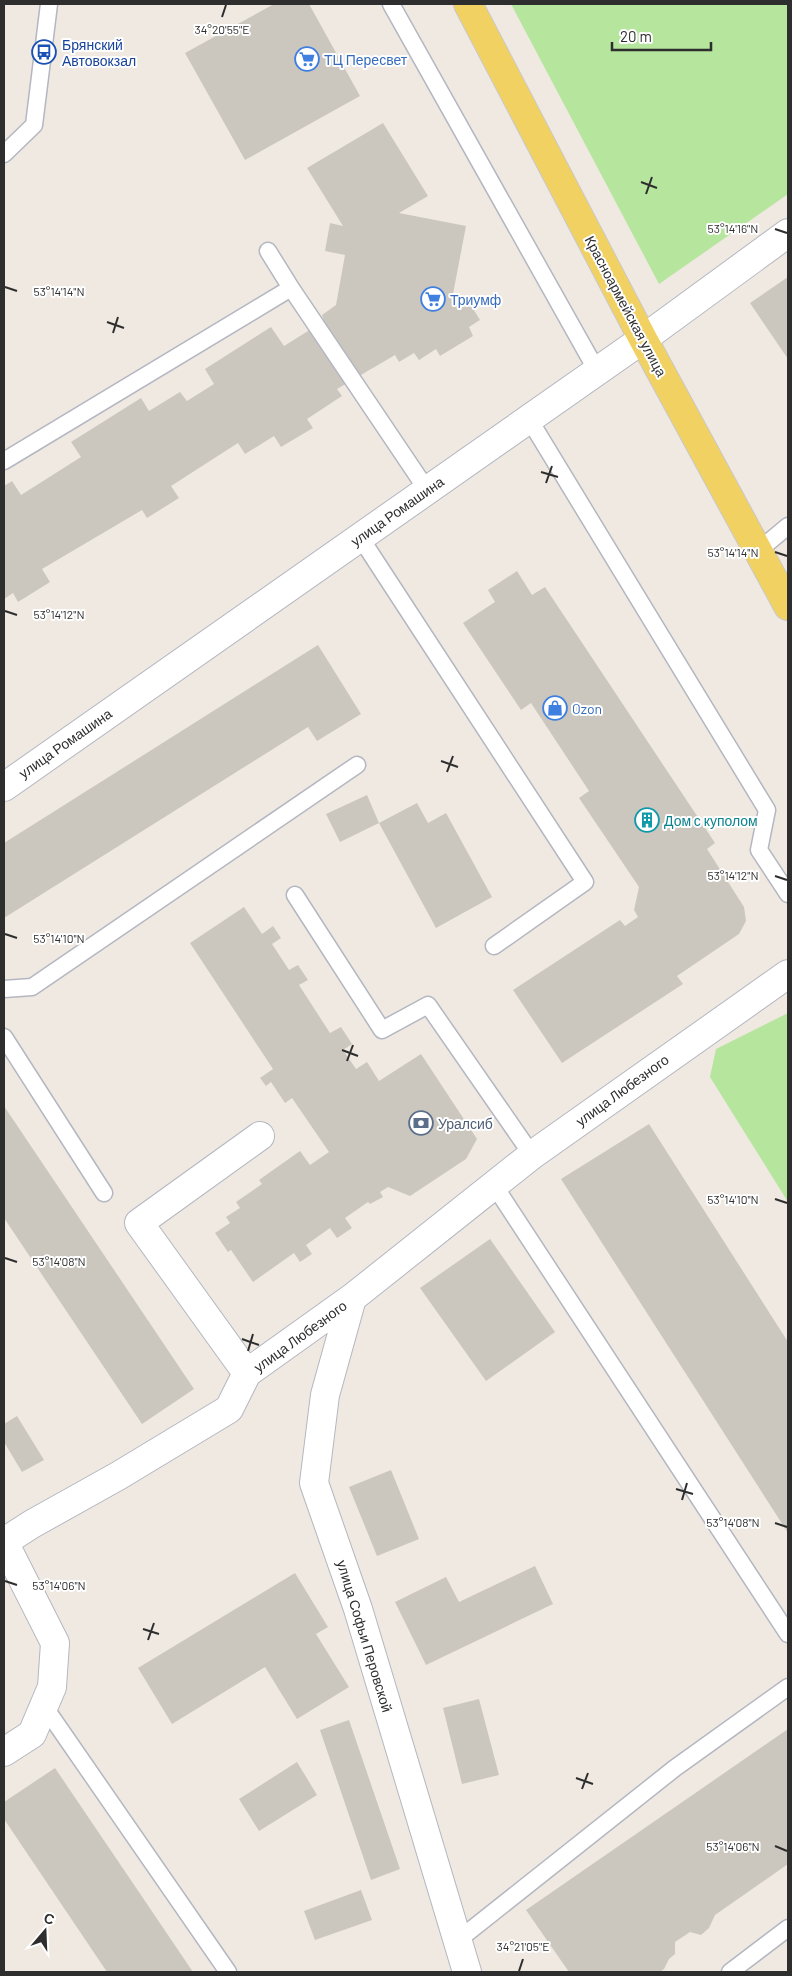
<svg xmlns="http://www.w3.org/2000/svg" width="792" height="1976" font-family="Barlow,sans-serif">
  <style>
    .green { fill: #b6e59e }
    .building { fill: #cbc7bf }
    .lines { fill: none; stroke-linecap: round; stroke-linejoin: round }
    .lane-casing { stroke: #b4b7c1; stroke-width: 19 }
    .street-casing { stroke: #b4b7c1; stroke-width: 30 }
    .primary-casing { stroke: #c9c9c9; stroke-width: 30 }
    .lane { stroke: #fff; stroke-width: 16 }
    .street { stroke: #fff; stroke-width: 28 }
    .primary { stroke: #f2d163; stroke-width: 28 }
    .ticks { fill: none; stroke: #2e2e2e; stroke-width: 2 }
    .labels { text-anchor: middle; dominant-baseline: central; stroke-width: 4; stroke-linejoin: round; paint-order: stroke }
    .transit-label { font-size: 14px; fill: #164399; stroke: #fff; text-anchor: start }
    .shop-label { font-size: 14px; fill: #366cbe; stroke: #fff; text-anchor: start }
    .street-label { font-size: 14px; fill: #2e2e2e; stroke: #fff }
    .culture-label { font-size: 14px; fill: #0d838f; stroke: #fff; text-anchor: start }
    .service-label { font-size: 14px; fill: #4e5e75; stroke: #fff; text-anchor: start }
    .ticks-label { font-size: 12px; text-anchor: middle; fill: #2e2e2e; stroke: #fff; stroke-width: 4; stroke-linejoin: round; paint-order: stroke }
  </style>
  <rect width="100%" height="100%" fill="#efe9e1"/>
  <path class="green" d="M511,4h277v190l-129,90z
    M788,1013v189l-78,-125 6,-28z"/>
  <path class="building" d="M274,4h35l51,92 -115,64 -60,-107z
    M383,123l45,73 -29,17 67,13 -13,68 12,2 15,24 -11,7 4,9 -33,20 -4,-7 -17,11 -5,-7 -15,9 -4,-7 -58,34 5,7 -35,23 6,9 -32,19 -7,-11 -29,18 -7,-11 -67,43 8,12 -32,20 -5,-8 -100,59 8,13 -32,20 -5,-9 -9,6v-113l8,-5 9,14 60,-38 -10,-15 70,-44 8,13 31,-19 7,9 27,-17 -9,-15 66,-42 13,19 40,-25 -2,-6 14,-10 9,-50 -20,-4 5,-28 13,3 -36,-58z
    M788,277v82l-38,-56z
    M517,571l15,24 13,-8 170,256 -8,6 37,58 2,14 -7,13 -62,42 6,8 -121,79 -49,-73 107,-70 5,6 13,-9 -4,-7 5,-23 -60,-89 10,-7 -58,-88 -10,7 -58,-87 32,-21 -7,-12z
    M318,645l43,69 -44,27 -9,-14 -304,191v-75z
    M367,795l12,28 -39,19 -14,-28z
    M417,803l11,20 18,-10 46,84 -56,31 -57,-105z
    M244,907l18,27 11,-8 8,12 -9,6 17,26 9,-5 10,15 -9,5 31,48 11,-6 11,17 -9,6 13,19 11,-7 12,19 42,-27 56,85 -11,20 -56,37 -22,-9 -8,5 3,5 -13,7 -2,-2 -23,16 7,10 -15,10 -7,-10 -24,17 6,9 -12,8 -6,-9 -41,29 -22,-32 -3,2 -13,-19 15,-10 -4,-6 14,-9 -4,-6 26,-18 -3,-4 41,-29 10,14 19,-13 -37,-54 -7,5 -14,-21 -5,4 -6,-8 13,-9 -83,-126z
    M4,1106l190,283 -52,35 -138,-206z
    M649,1124l139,218v191l-227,-354z
    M490,1239l65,93 -69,49 -66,-93z
    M17,1416l27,44 -22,12 -18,-30v-18z
    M391,1470l28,69 -42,17 -28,-69z
    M535,1566l18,38 -127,61 -31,-63 51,-25 13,25z
    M295,1573l33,54 -12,7 33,53 -52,32 -32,-52 -93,57 -34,-56z
    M479,1699l20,76 -37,9 -19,-76z
    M349,1720l51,149 -29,11 -51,-150z
    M788,1729v135l-73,51 -6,13 -8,7 -11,-3 -15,10v12l-6,5 -5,10 -4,3h-91l-43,-62z
    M297,1762l20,33 -58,36 -20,-32z
    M55,1768l138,204h-86l-103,-153v-17z
    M361,1890l11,30 -57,20 -11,-29z"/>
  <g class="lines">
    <g class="lane-casing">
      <path id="lane" d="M391,4l206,367
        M4,154l30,-29 15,-121
        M291,288l136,202
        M529,419l238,391 -8,40 29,44
        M4,461l287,-173 -23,-37
        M360,537l225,345 -91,64
        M759,550l29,-24
        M295,895l87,135 46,-25 104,150
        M4,989l28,-2 325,-222
        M4,1037l100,156
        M494,1185l294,449
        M44,1706l184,266
        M457,1941l218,-173 113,-81
        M730,1972l58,-44"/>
    </g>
    <g class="street-casing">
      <path id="street" d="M4,787l639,-448 145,-106
        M352,1298l-27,97 -11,88 44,126 109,363
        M247,1373l-108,-150 121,-87
        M4,1752l28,-18 20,-47 3,-44 -51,-101 28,-18 86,-48 111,-67 18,-36 105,-75 180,-143 256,-181"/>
    </g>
    <g class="primary-casing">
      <path id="primary" d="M468,4l175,335 145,267"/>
    </g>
    <use href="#lane" class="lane"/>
    <use href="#street" class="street"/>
    <use href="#primary" class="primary"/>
  </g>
  <path class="ticks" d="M222,17l4,-12M641,182l16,6M646,194l6,-17M775,229l12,4M5,287l12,4M107,322l17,6M113,333l5,-16M541,472l17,5M546,483l6,-17M775,552l12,4M5,611l12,4M441,761l17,6M447,772l6,-16M775,876l12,4M5,934l12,4M342,1050l16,6M347,1061l6,-16M775,1199l12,4M5,1258l12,4M242,1339l17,6M248,1351l5,-17M676,1489l17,5M682,1500l5,-17M775,1523l12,4M5,1581l12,4M143,1629l16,5M148,1640l6,-17M576,1778l17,6M582,1789l6,-16M775,1846l12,5M519,1971l4,-12"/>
  <defs>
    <g id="bus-ring" transform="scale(1.25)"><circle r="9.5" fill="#fff" stroke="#1a4fb4" stroke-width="1.5"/><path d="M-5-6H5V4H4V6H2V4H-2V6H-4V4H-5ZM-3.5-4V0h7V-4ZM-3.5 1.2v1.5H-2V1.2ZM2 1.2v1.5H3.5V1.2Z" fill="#1a4fb4"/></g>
    <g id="supermarket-ring" transform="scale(1.25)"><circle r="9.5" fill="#fff" stroke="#3f7fe0" stroke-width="1.5"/><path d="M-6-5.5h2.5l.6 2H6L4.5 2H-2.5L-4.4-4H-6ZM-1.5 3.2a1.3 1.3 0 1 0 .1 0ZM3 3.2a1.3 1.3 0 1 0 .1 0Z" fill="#3f7fe0"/></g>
    <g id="shop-ring" transform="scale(1.25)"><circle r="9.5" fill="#fff" stroke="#3f7fe0" stroke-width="1.5"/><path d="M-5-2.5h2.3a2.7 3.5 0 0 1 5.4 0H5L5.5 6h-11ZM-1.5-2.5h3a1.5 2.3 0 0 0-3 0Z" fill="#3f7fe0"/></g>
    <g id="building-ring" transform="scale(1.25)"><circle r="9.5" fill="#fff" stroke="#0f9aa8" stroke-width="1.5"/><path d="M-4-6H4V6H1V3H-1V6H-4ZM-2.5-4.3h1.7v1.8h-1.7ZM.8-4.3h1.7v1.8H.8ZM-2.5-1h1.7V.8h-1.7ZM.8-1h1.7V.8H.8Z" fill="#0f9aa8"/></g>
    <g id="bank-ring" transform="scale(1.25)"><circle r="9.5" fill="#fff" stroke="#5c6f8a" stroke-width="1.5"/><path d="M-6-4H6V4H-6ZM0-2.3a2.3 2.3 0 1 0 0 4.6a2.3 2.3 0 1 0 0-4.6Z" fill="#5c6f8a"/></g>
  </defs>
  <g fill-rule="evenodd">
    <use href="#bus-ring" x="44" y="52"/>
    <use href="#supermarket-ring" x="307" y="59"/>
    <use href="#supermarket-ring" x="433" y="299"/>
    <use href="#shop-ring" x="555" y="708"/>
    <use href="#building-ring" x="647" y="820"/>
    <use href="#bank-ring" x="421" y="1123"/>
  </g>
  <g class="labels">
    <g class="transit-label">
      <text x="62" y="44">Брянский<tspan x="62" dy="16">Автовокзал</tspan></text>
    </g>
    <g class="shop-label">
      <text x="324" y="59">ТЦ Пересвет</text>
      <text x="450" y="299">Триумф</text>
      <text x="572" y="708">Ozon</text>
    </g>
    <g class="street-label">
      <text transform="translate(626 306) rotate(62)">Красноармейская улица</text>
      <text transform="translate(397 511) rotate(-35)">улица Ромашина</text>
      <text transform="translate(65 743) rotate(-35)">улица Ромашина</text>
      <text transform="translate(622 1090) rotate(-36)">улица Любезного</text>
      <text transform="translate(300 1336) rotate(-36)">улица Любезного</text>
      <text transform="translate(365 1636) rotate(73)">улица Софьи Перовской</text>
    </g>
    <g class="culture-label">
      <text x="664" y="820">Дом с куполом</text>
    </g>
    <g class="service-label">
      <text x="438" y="1123">Уралсиб</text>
    </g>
  </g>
  <g class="ticks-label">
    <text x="222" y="34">34°20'55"E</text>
    <text x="733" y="233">53°14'16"N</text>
    <text x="59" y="296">53°14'14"N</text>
    <text x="733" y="557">53°14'14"N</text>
    <text x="59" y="619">53°14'12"N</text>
    <text x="733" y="880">53°14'12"N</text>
    <text x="59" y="943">53°14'10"N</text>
    <text x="733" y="1204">53°14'10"N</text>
    <text x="59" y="1266">53°14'08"N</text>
    <text x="733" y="1527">53°14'08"N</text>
    <text x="59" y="1590">53°14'06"N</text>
    <text x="733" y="1851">53°14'06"N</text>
    <text x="523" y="1951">34°21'05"E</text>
  </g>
  <rect width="792" height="1976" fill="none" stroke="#2e2e2e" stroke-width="10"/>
  <g transform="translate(45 1931) rotate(19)" stroke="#ffffff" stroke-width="4" paint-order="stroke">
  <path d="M0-4L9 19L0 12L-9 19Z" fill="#2e2e2e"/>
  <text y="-8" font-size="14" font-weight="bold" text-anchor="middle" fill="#2e2e2e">С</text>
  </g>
  <path d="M612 42v8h99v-8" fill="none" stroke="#2e2e2e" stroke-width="2.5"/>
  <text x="620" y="42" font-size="15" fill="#2e2e2e" stroke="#ffffff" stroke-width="4" paint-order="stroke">20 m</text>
</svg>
